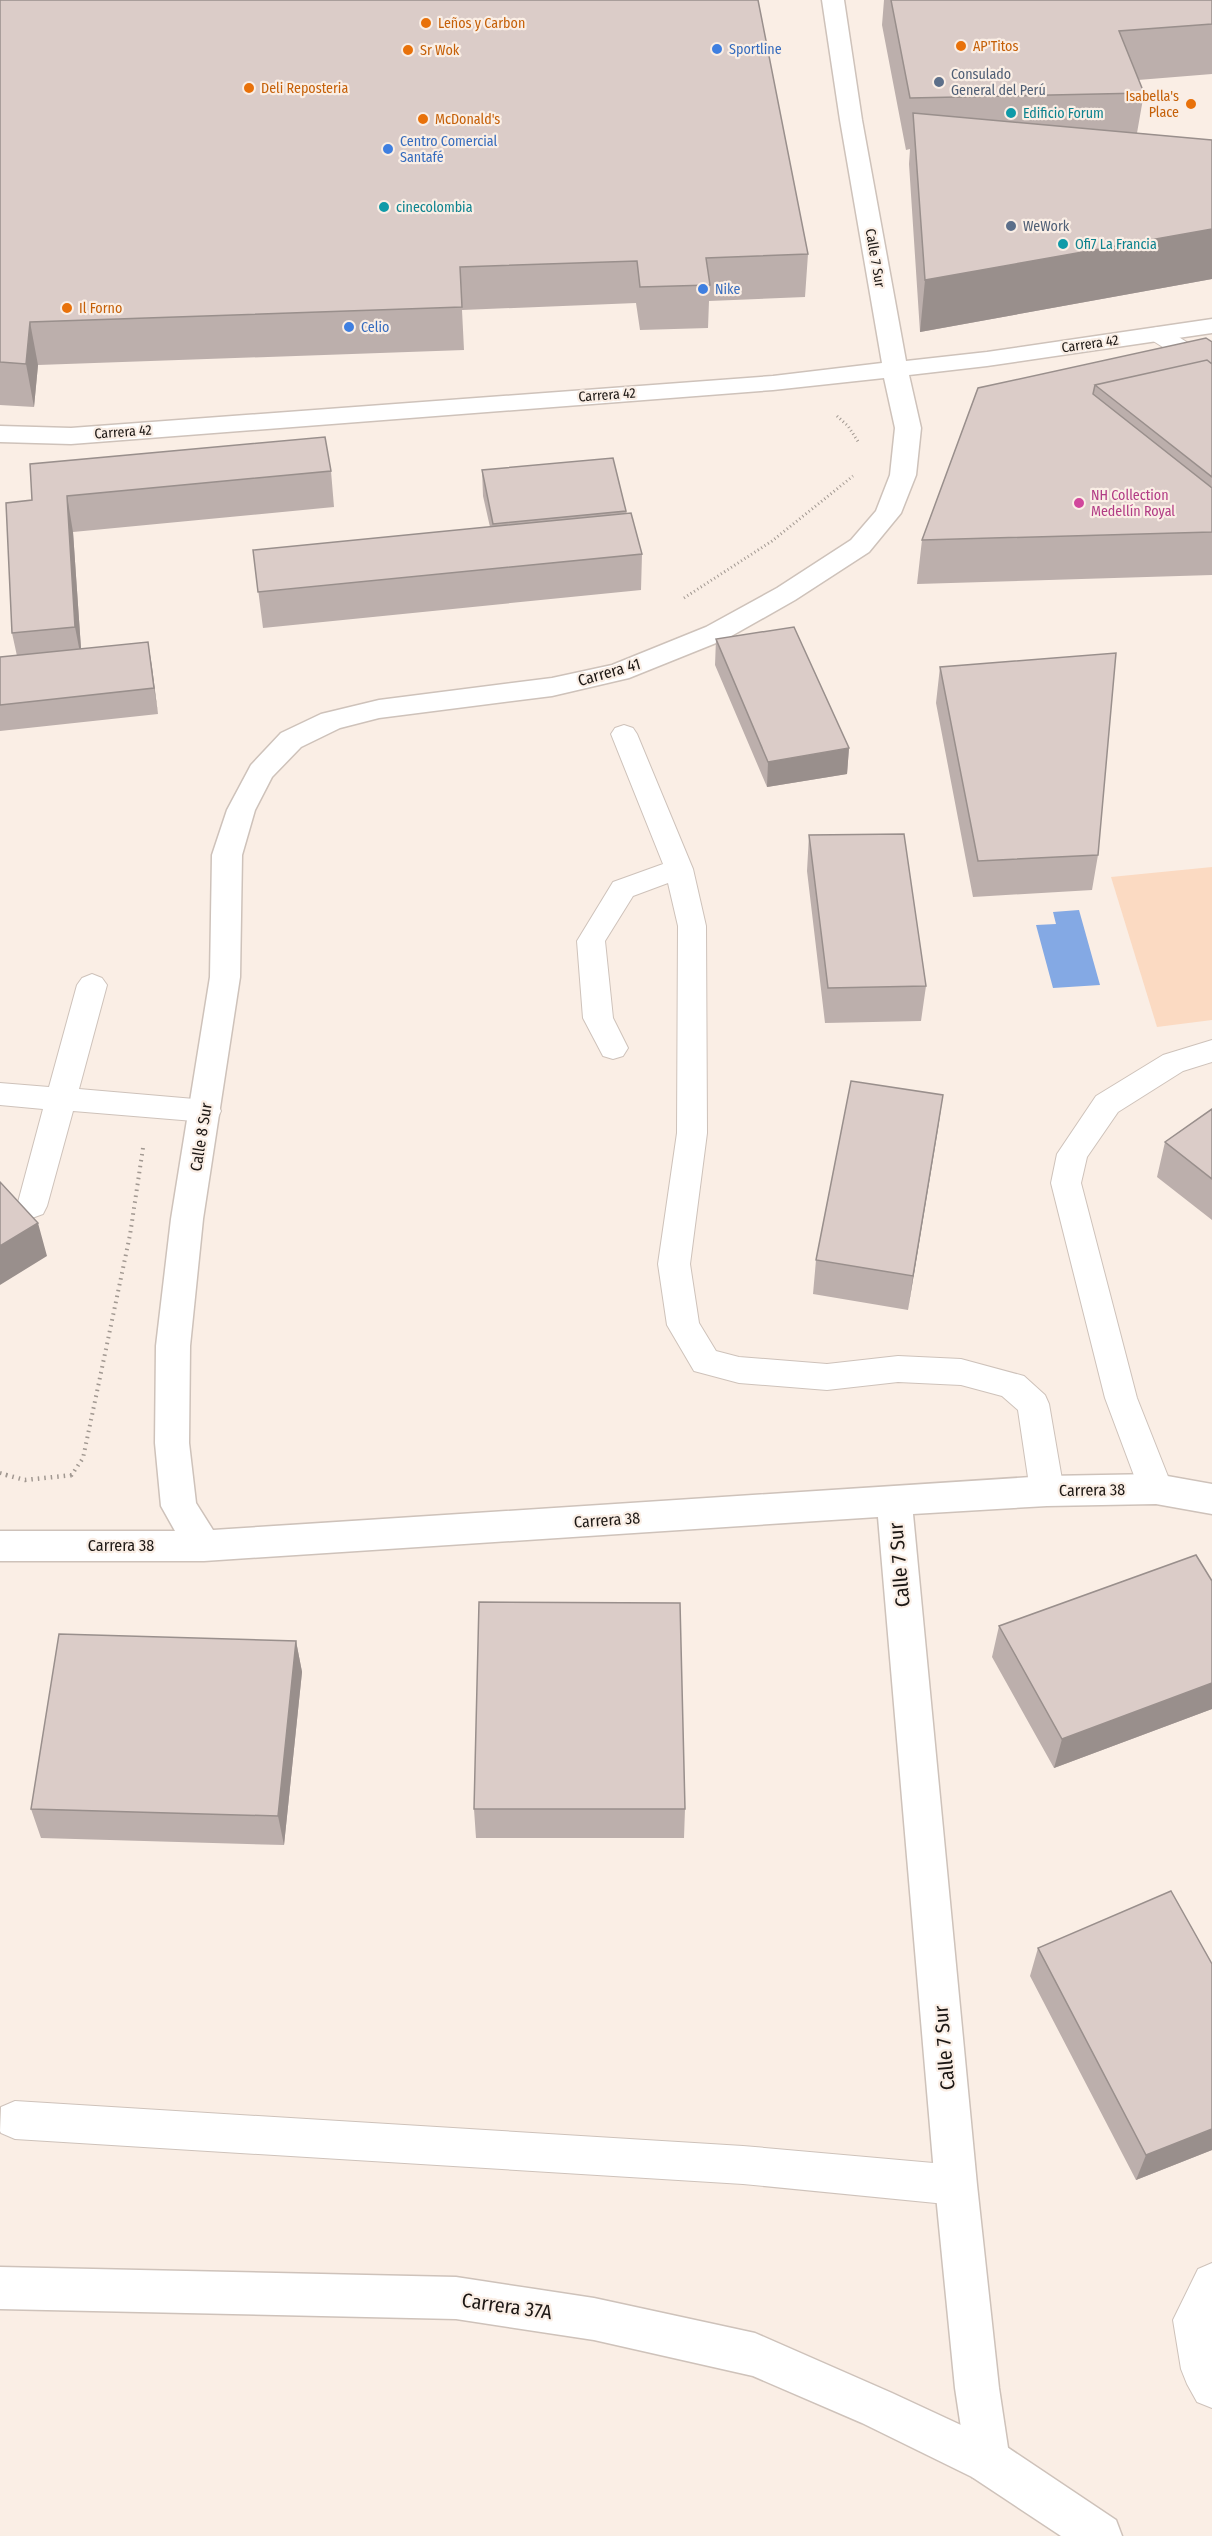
<svg xmlns="http://www.w3.org/2000/svg" width="1212" height="2536" font-family="'Fira Sans Condensed',sans-serif">
  <style>
    .green { fill: #fbdac2 }
    .water { fill: #84a9e4 }
    .lines { fill: none; stroke-linecap: round; stroke-linejoin: round }
    .service-casing { stroke: #cec2ba; stroke-width: 2 }
    .minor-casing { stroke: #cec2ba; stroke-width: 3 }
    .tertiary-casing { stroke: #cec2ba; stroke-width: 3 }
    .path-far2 { stroke: #a19891; stroke-width: 3; stroke-dasharray: 1 3; stroke-linecap: butt }
    .path-far1 { stroke: #a19891; stroke-width: 4; stroke-dasharray: 1.5 4.5; stroke-linecap: butt }
    .path { stroke: #a19891; stroke-width: 4.5; stroke-dasharray: 1.5 5; stroke-linecap: butt }
    .service { fill: #fff; fill-rule: evenodd }
    .minor { fill: #fff; fill-rule: evenodd }
    .tertiary { fill: #fff; fill-rule: evenodd }
    .wall { fill: #bcafac }
    .shaded-wall { fill: #998f8c }
    .building { fill: #dbccc8; stroke: #998f8c; stroke-width: 1.5 }
    .food-dot { fill: #e8710a; stroke: #faeee5; stroke-width: 2 }
    .shop-dot { fill: #3f7fe0; stroke: #faeee5; stroke-width: 2 }
    .service-dot { fill: #5c6f8a; stroke: #faeee5; stroke-width: 2 }
    .culture-dot { fill: #0f9aa8; stroke: #faeee5; stroke-width: 2 }
    .hotel-dot { fill: #d1479c; stroke: #faeee5; stroke-width: 2 }
    .labels { text-anchor: middle; dominant-baseline: central; stroke-width: 4.5; stroke-linejoin: round; paint-order: stroke }
    .far-food-label { font-size: 14px; fill: #c56008; stroke: #faeee5; text-anchor: start }
    .far-shop-label { font-size: 14px; fill: #366cbe; stroke: #faeee5; text-anchor: start }
    .far-service-label { font-size: 14px; fill: #4e5e75; stroke: #faeee5; text-anchor: start }
    .far-culture-label { font-size: 14px; fill: #0d838f; stroke: #faeee5; text-anchor: start }
    .far-street-label { font-size: 14px; fill: #1c1714; stroke: #faeee5 }
    .far-hotel-label { font-size: 14px; fill: #b23c85; stroke: #faeee5; text-anchor: start }
    .street-label { font-size: 16px; fill: #1c1714; stroke: #faeee5 }
    .near-street-label { font-size: 20px; fill: #1c1714; stroke: #faeee5 }
  </style>
  <rect width="100%" height="100%" fill="#faeee5"/>
  <path class="green" d="M1212,867v153l-55,7 -46,-150z"/>
  <path class="water" d="M1079,910l21,75 -47,3 -17,-63 20,-1 -3,-12z"/>
  <g class="lines">
    <g class="service-casing">
      <path id="service" d="M1158,327l8,2 46,29v17l-8,-2 -54,-34 -4,-5 4,-5z
        M624,725l9,3 4,6 56,135 13,57 1,207 -17,131 9,59 17,28 23,6 88,7 71,-8 63,3 63,17 21,19 4,9 15,87 -5,10 -12,4 -12,-4 -5,-10 -12,-81 -16,-14 -41,-11 -63,-3 -71,8 -88,-7 -45,-12 -27,-46 -9,-61 19,-131 1,-207 -10,-43 -35,13 -28,45 8,77 15,30 -5,8 -10,3 -10,-3 -20,-38 -6,-77 36,-59 50,-18 -52,-130 4,-6z
        M92,974l10,4 5,7 -28,104 127,11 11,3 4,8 -4,8 -11,3 -133,-11 -26,95 -4,8 -11,4 -11,-4 -4,-8 26,-97 -43,-4v-22l49,4 28,-102 5,-7z
        M1212,1040v22l-29,9 -65,41 -31,45 -6,26 56,215 36,91 -5,10 -12,4 -12,-4 -5,-10 -34,-91 -54,-215 6,-29 39,-58 67,-41z
        M15,2101l728,45 213,19 14,6 6,14 -6,14 -14,6 -213,-21 -728,-45 -14,-6 -1,-2 1,-24z
        M1212,2263v145l-15,-6 -10,-18 -6,-15 -8,-49 25,-51z"/>
    </g>
    <g class="minor-casing">
      <path id="minor" d="M822,0h22l18,120 44,241 81,-9 225,-33v14l-225,33 -78,9 12,53 -5,47 -15,38 -32,39 -74,48 -69,39 -97,39 -77,18 -173,22 -39,10 -39,19 -29,30 -17,33 -13,45 -2,122 -37,242 -13,127 -1,97 7,60 17,27 834,-54 109,-2 56,10v30l-56,-10 -109,2 -134,8 64,671 22,203 11,73 -6,16 -16,6 -16,-6 -6,-16 -11,-73 -20,-203 -57,-668 -674,44h-204v-30h175l-14,-25 -6,-63 1,-97 15,-127 39,-242 2,-122 15,-45 24,-45 30,-32 40,-19 58,-14 173,-22 60,-13 94,-38 71,-39 74,-48 25,-29 14,-36 5,-47 -11,-50 -111,12 -702,54 -71,-2v-16l71,2 702,-52 109,-13 -42,-243z"/>
    </g>
    <g class="tertiary-casing">
      <path id="tertiary" d="M0,2267l456,10 138,21 161,35 137,60 112,52 112,75 6,16h-61l-89,-59 -110,-54 -109,-47 -159,-36 -138,-21 -456,-10z"/>
    </g>
    <path class="path-far2" d="M837,416l11,10 11,17
      M684,598l88,-57 81,-65"/>
    <path class="path-far1" d="M0,1473l11,3
      M71,1476l12,-18 47,-223 13,-87"/>
    <path class="path" d="M6,1475l19,5 48,-5"/>
    <use href="#service" class="service"/>
    <use href="#minor" class="minor"/>
    <use href="#tertiary" class="tertiary"/>
  </g>
  <path class="wall" d="M0,0l808,254 -3,43 -96,4 -1,27 -68,2 -4,-27 -174,7 2,40 -426,15 -4,42 -34,-2z
    M884,0h328v74l-74,6 6,13 -7,40 75,7v139l-292,53 -11,-168 1,-15 -4,1 -24,-125z
    M1212,342v233l-295,9 5,-44 56,-152z
    M30,464l301,7 3,36 -261,25 8,117 67,-7 10,72 -158,17v-74l17,-1 -5,-23 20,-133z
    M482,470l144,41 16,43 -1,36 -378,38 -10,-78 237,-23 -7,-31z
    M716,639l133,109 -2,26 -80,13 -52,-122z
    M940,667l158,188 -6,35 -119,7 -37,-194z
    M809,835l117,151 -5,35 -96,2 -18,-152z
    M943,1095l-35,215 -95,-16 3,-34z
    M1212,1109v111l-55,-43 8,-35z
    M1212,1581v128l-158,59 -62,-111 7,-31z
    M296,1641l6,31 -18,173 -243,-7 -10,-29z
    M474,1809h211l-1,29h-208z
    M1038,1948l174,202 -76,30 -106,-204z"/>
  <path class="shaded-wall" d="M1212,229v50l-292,53 5,-52z
    M30,322l8,43 -4,42 -8,-43z
    M67,496l6,36 9,131 -7,-36z
    M148,642l4,25 6,47 -4,-26z
    M849,748l-2,26 -80,13 1,-25z
    M943,1095l-5,34 -30,181 5,-34z
    M38,1223l9,33 -47,29v-39z
    M296,1641l6,31 -18,173 -6,-29z
    M1212,1683v26l-158,59 8,-29z
    M1212,2129v21l-76,30 10,-25z"/>
  <path class="building" d="M0,0h758l50,254 -102,4 4,27 -70,2 -3,-26 -177,6 2,40 -432,15 -4,42 -26,-2z
    M891,0h321v24l-93,7 25,62 -234,5z
    M913,113l299,27v89l-287,51z
    M1206,338l6,4v22l-5,-4 -112,25 -2,9 119,94v44l-290,8 56,-152z
    M1207,360l5,4v113l-117,-92z
    M325,437l6,34 -264,25 8,131 -63,6 -6,-130 26,-3 -2,-36z
    M613,458l13,53 -133,13 -11,-54z
    M631,513l11,41 -384,38 -5,-42z
    M794,627l55,121 -81,14 -52,-123z
    M148,642l6,46 -154,17v-48z
    M1116,653l-18,202 -120,6 -38,-194z
    M904,834l22,152 -98,2 -19,-153z
    M851,1081l92,14 -30,181 -97,-16z
    M1212,1109v70l-47,-37z
    M0,1182l38,41 -38,23z
    M1196,1555l16,26v102l-150,56 -63,-113z
    M479,1602l201,1 5,206h-211z
    M59,1634l237,7 -18,175 -247,-7z
    M1171,1891l41,73v165l-66,26 -108,-207z"/>
  <g class="food-dot">
    <circle cx="426" cy="23" r="6"/>
    <circle cx="961" cy="46" r="6"/>
    <circle cx="408" cy="50" r="6"/>
    <circle cx="249" cy="88" r="6"/>
    <circle cx="1191" cy="104" r="6"/>
    <circle cx="423" cy="119" r="6"/>
    <circle cx="67" cy="308" r="6"/>
  </g>
  <g class="shop-dot">
    <circle cx="717" cy="49" r="6"/>
    <circle cx="388" cy="149" r="6"/>
    <circle cx="703" cy="289" r="6"/>
    <circle cx="349" cy="327" r="6"/>
  </g>
  <g class="service-dot">
    <circle cx="939" cy="82" r="6"/>
    <circle cx="1011" cy="226" r="6"/>
  </g>
  <g class="culture-dot">
    <circle cx="1011" cy="113" r="6"/>
    <circle cx="384" cy="207" r="6"/>
    <circle cx="1063" cy="244" r="6"/>
  </g>
  <circle class="hotel-dot" cx="1079" cy="503" r="6"/>
  <g class="labels">
    <g class="far-food-label">
      <text x="438" y="23">Leños y Carbon</text>
      <text x="973" y="46">AP'Titos</text>
      <text x="420" y="50">Sr Wok</text>
      <text x="261" y="88">Deli Reposteria</text>
      <text x="1179" y="96" text-anchor="end">Isabella's<tspan x="1179" dy="16">Place</tspan></text>
      <text x="435" y="119">McDonald's</text>
      <text x="79" y="308">Il Forno</text>
    </g>
    <g class="far-shop-label">
      <text x="729" y="49">Sportline</text>
      <text x="400" y="141">Centro Comercial<tspan x="400" dy="16">Santafé</tspan></text>
      <text x="715" y="289">Nike</text>
      <text x="361" y="327">Celio</text>
    </g>
    <g class="far-service-label">
      <text x="951" y="74">Consulado<tspan x="951" dy="16">General del Perú</tspan></text>
      <text x="1023" y="226">WeWork</text>
    </g>
    <g class="far-culture-label">
      <text x="1023" y="113">Edificio Forum</text>
      <text x="396" y="207">cinecolombia</text>
      <text x="1075" y="244">Ofi7 La Francia</text>
    </g>
    <g class="far-street-label">
      <text transform="translate(875 258) rotate(80)">Calle 7 Sur</text>
      <text transform="translate(1090 344) rotate(-8)">Carrera 42</text>
      <text transform="translate(607 395) rotate(-4)">Carrera 42</text>
      <text transform="translate(123 432) rotate(-4)">Carrera 42</text>
    </g>
    <g class="far-hotel-label">
      <text x="1091" y="495">NH Collection<tspan x="1091" dy="16">Medellín Royal</tspan></text>
    </g>
    <g class="street-label">
      <text transform="translate(609 672) rotate(-16)">Carrera 41</text>
      <text transform="translate(201 1137) rotate(-81)">Calle 8 Sur</text>
      <text transform="translate(1092 1490) rotate(-1)">Carrera 38</text>
      <text transform="translate(607 1520) rotate(-4)">Carrera 38</text>
      <text x="121" y="1545">Carrera 38</text>
    </g>
    <g class="near-street-label">
      <text transform="translate(899 1565) rotate(-95)">Calle 7 Sur</text>
      <text transform="translate(944 2048) rotate(-95)">Calle 7 Sur</text>
      <text transform="translate(507 2306) rotate(8)">Carrera 37A</text>
    </g>
  </g>
</svg>
